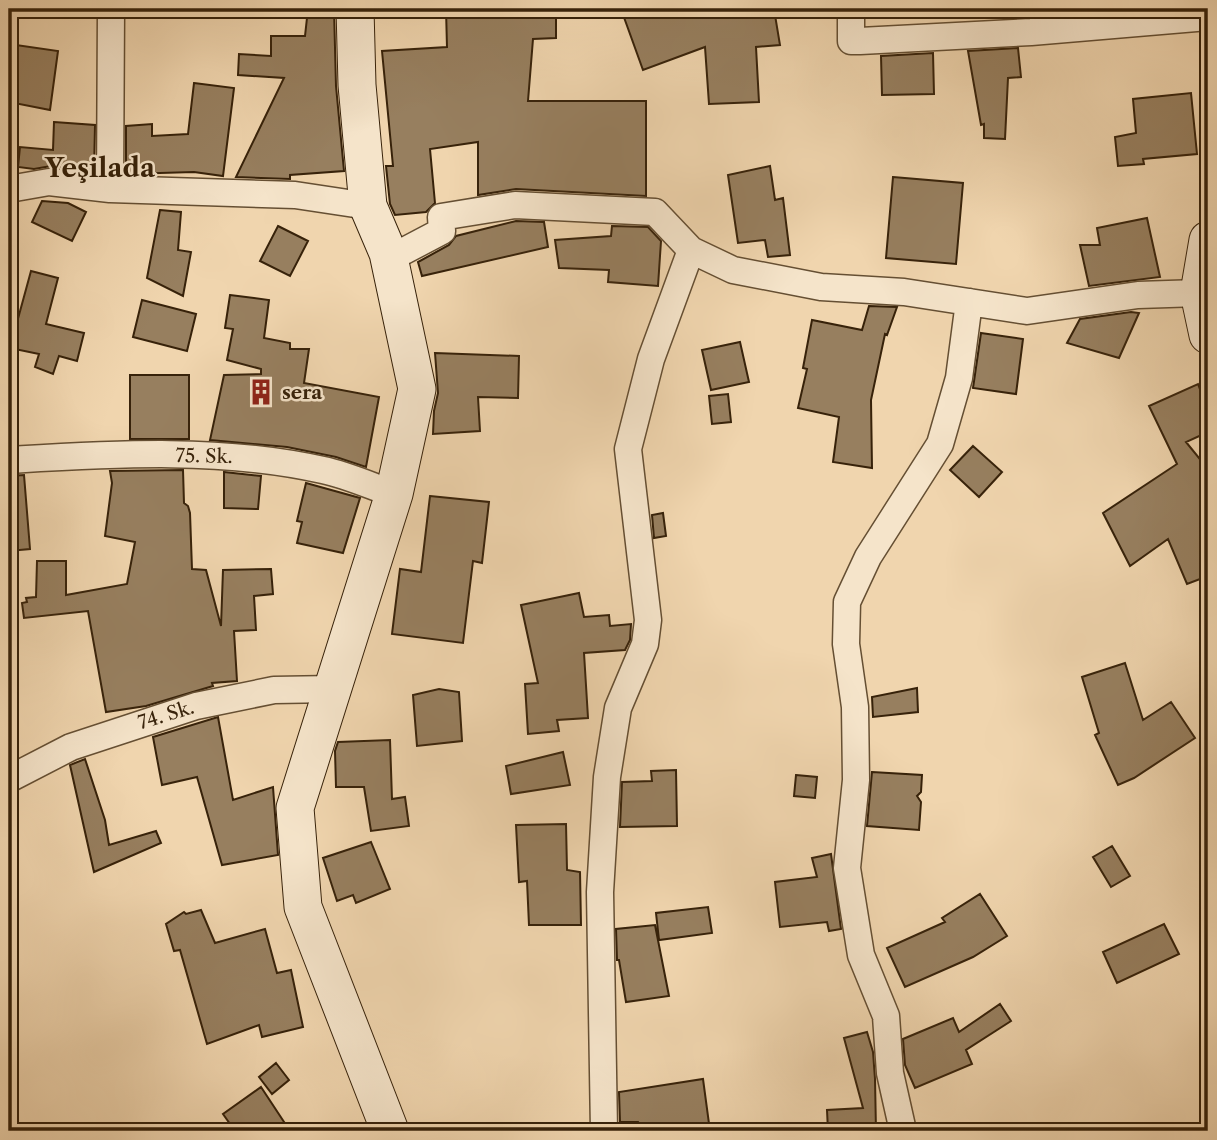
<svg xmlns="http://www.w3.org/2000/svg" width="1217" height="1140" font-family="'Libre Caslon Text',serif">
  <style>
    .building { fill: #977f5f; stroke: #37220a; stroke-width: 2 }
    .lines { fill: none; stroke-linecap: round; stroke-linejoin: round }
    .street-casing { stroke: #654f33; stroke-width: 29 }
    .secondary-casing { stroke: #37220a; stroke-width: 39 }
    .street { stroke: #f5e4ca; stroke-width: 26 }
    .secondary { stroke: #f5e4ca; stroke-width: 37 }
    .labels { text-anchor: middle; dominant-baseline: central; stroke-width: 5; stroke-linejoin: round; paint-order: stroke }
    .poi-label { font-size: 19px; font-weight: bold; fill: #37220a; stroke: #f5e4ca; text-anchor: start }
    .street-label { font-size: 19px; fill: #37220a; stroke: #f5e4ca }
    .district-label { font-size: 26px; font-weight: bold; fill: #37220a; stroke: #f5e4ca }
  </style>
  <rect width="100%" height="100%" fill="#f0d5ae"/>
  <filter id="stains"><feTurbulence type="fractalNoise" baseFrequency=".00286" numOctaves="4"/><feColorMatrix values="0 0 0 0 .2 0 0 0 0 .09 0 0 0 0 .02 0 0 0 .5 -.17"/></filter>
  <radialGradient id="worn" r=".72"><stop offset=".6" stop-color="#630" stop-opacity="0"/><stop offset="1" stop-color="#630" stop-opacity=".3"/></radialGradient>
  <path class="building" d="M308,9h26l2,77 8,85 -54,4v4l-54,-2 48,-99 -46,-3 1,-21 32,2v-20h34z
    M446,9h110v29l-23,1 -5,62h118v95l-130,-7 -38,6v-53l-48,7 5,54 -9,9 -31,3 -5,-11 -4,-38h7l-11,-115 65,-4z
    M621,9h153l6,36 -24,2 3,55 -50,2 -4,-57 -62,23z
    M9,44l49,7 -8,59 -41,-8z
    M1018,48l3,29 -13,1 -3,61 -21,-1v-14l-3,1 -13,-74z
    M933,53l1,41 -52,1 -1,-39z
    M194,83l40,5 -11,88 -29,-4 -68,2v-48l26,-2v12l36,-2z
    M1191,93l6,61 -54,5 1,5 -26,2 -3,-29 21,-4 -3,-34z
    M54,122l41,3 -1,46 -43,-5 -17,3 -16,-2 2,-20 33,3z
    M770,166l5,34 8,-2 7,57 -22,2 -3,-17 -27,3 -10,-68z
    M893,177l70,6 -7,81 -70,-6z
    M42,201l26,2 18,9 -14,29 -40,-19z
    M160,210l21,2 -3,38 13,2 -8,44 -36,-18z
    M1147,218l13,59 -71,9 -9,-41h20l-3,-17z
    M516,221l28,1 4,25 -126,29 -4,-14 31,-17 7,-9z
    M278,226l30,15 -18,35 -30,-15z
    M612,226l36,1 13,14 -3,45 -50,-4 1,-12 -50,-2 -4,-28 56,-4z
    M31,271l27,7 -12,46 38,9 -7,28 -18,-5 -6,18 -18,-7 4,-13 -29,-6z
    M230,295l39,5 -5,38 26,5v6h19l-5,34 75,14 -13,70 -30,-10 -49,-10 -77,-7 14,-65 37,-1v-5l-34,-9 6,-31 -8,-1z
    M142,300l54,14 -9,37 -54,-14z
    M869,306l28,1 -10,28 -2,-1 -14,66 1,68 -39,-6 6,-45 -41,-9 9,-39 -4,-1 9,-48 50,10z
    M1131,312l8,1 -20,45 -52,-15 13,-24z
    M981,333l42,6 -7,55 -43,-6z
    M740,342l9,40 -38,8 -9,-40z
    M435,353l84,3 -1,42 -40,-1 2,34 -47,3 1,-23 4,-18z
    M130,375h59v64h-59z
    M1198,384l10,27v21l-22,10 22,27v107l-21,8 -19,-45 -38,27 -27,-53 74,-49 -28,-58z
    M728,394l3,28 -19,2 -3,-28z
    M973,446l29,26 -23,25 -29,-27z
    M183,470l1,33 4,3 2,7 2,56 14,1 15,56 2,-56 48,-1 2,25 -19,2 2,34 -22,1 3,50 -25,2 1,3 -67,20 -40,6 -18,-101 -64,7 -2,-15 5,-1 -1,-4 10,-1 1,-36h29v34l61,-11 8,-42 -30,-6 7,-53 -2,-12z
    M224,472l37,4 -3,33 -34,-1z
    M24,475l6,74 -21,2v-75z
    M306,483l54,15 -17,55 -46,-10 5,-21 -5,-1z
    M430,496l59,6 -7,61 -9,-2 -10,82 -71,-9 8,-65 21,3z
    M663,513l3,23 -12,2 -2,-23z
    M579,593l5,24 25,-2 1,11 21,-2 -1,16 -5,10 -41,3 4,65 -31,2 2,11 -31,3 -3,-50 13,-1 -17,-78z
    M1125,663l18,57 28,-18 24,36 -61,40 -16,7 -23,-50 4,-2 -17,-56z
    M917,688l1,24 -45,5 -1,-20z
    M439,689l20,3 3,49 -45,5 -4,-51z
    M218,717l15,83 40,-13 5,68 -56,10 -25,-88 -35,8 -9,-48z
    M390,740l2,59 13,-2 4,29 -38,5 -7,-44h-28l-1,-36 3,-9z
    M563,752l7,33 -59,9 -5,-28z
    M85,759l20,61 4,25 47,-14 5,12 -67,29 -24,-107z
    M676,770l1,56 -57,1 2,-45 30,-1 -1,-10z
    M872,772l50,3 -1,17 -4,4 4,6 -2,28 -52,-4z
    M796,775l21,2 -2,21 -21,-2z
    M566,824l1,46 13,2 1,53h-52l-2,-44 -8,1 -3,-57z
    M371,842l19,47 -34,14 -3,-8 -16,6 -14,-43z
    M1112,846l18,30 -19,11 -18,-30z
    M831,854l10,75 -12,2 -2,-9 -47,5 -5,-45 42,-5 -5,-19z
    M980,894l27,42 -34,21 -68,30 -18,-39 58,-26 -3,-4z
    M708,907l4,26 -53,7 -3,-27z
    M201,910l14,33 50,-14 12,44 14,-3 12,57 -41,10 -3,-12 -52,19 -27,-94 -6,1 -8,-27 18,-12 2,2z
    M1164,924l15,30 -62,29 -14,-31z
    M655,925l14,71 -43,6 -7,-42h-2l-1,-31z
    M1000,1004l11,17 -45,29 6,14 -57,24 -10,-23 -2,-26 50,-21 6,14z
    M867,1032l6,20 2,27 1,52h-48l-1,-21 36,-2 -19,-70z
    M276,1063l13,17 -17,14 -13,-17z
    M703,1079l7,52h-68l-4,-9h-18l-1,-30z
    M261,1087l29,44h-55l-12,-17z"/>
  <g class="lines">
    <g class="street-casing">
      <path id="street" d="M851,9v32h9l171,-9 177,-15
        M9,189l40,-7 61,7 185,6 73,11
        M110,189l1,-180
        M388,253l16,-2 38,-20 -1,-14 74,-12 140,7 36,38 42,20 88,17 83,5 123,19 111,-16 61,-2
        M9,460c104,-6 211,-13 314,10 24,5 48,16 71,24
        M9,779l62,-32 125,-41 78,-16 60,-1
        M604,1131l-4,-239 7,-115 11,-69 27,-64 3,-24 -20,-171 23,-90 40,-109
        M903,1131l-13,-58 -4,-57 -25,-61 -14,-87 9,-88 -1,-73 -9,-63 1,-42 21,-45 72,-113 19,-66 10,-76"/>
    </g>
    <g class="secondary-casing">
      <path id="secondary" d="M355,9l2,76 11,121 20,47 29,136 -23,105 -99,314 8,99 87,224
        M1208,240l-9,53 9,42"/>
    </g>
    <use href="#street" class="street"/>
    <use href="#secondary" class="secondary"/>
  </g>
  <defs>
    <g id="building-bare" transform="scale(2.1)"><path d="M-4-6H4V6H1V3H-1V6H-4ZM-2.5-4.3h1.7v1.8h-1.7ZM.8-4.3h1.7v1.8H.8ZM-2.5-1h1.7V.8h-1.7ZM.8-1h1.7V.8H.8Z" fill="#8f2418" stroke="#f5e4ca" stroke-width="2.5" paint-order="stroke"/></g>
  </defs>
  <g fill-rule="evenodd">
    <use href="#building-bare" x="261" y="392"/>
  </g>
  <g class="labels">
    <g class="poi-label">
      <text x="282" y="392">sera</text>
    </g>
    <g class="street-label">
      <text transform="translate(204 456) rotate(1)">75. Sk.</text>
      <text transform="translate(166 715) rotate(-17)">74. Sk.</text>
    </g>
    <g class="district-label">
      <text x="100" y="168">Yeşilada</text>
    </g>
  </g>
  <rect width="1217" height="1140" fill="none" stroke="#f0d5ae" stroke-width="35"/>
  <rect x="10" y="10" width="1196" height="1119" fill="none" stroke="#37220a" stroke-width="3.5"/>
  <rect x="18" y="18" width="1182" height="1105" fill="none" stroke="#37220a" stroke-width="2"/>
  <rect width="100%" height="100%" filter="url(#stains)"/>
  <rect width="100%" height="100%" fill="url(#worn)"/>
</svg>
